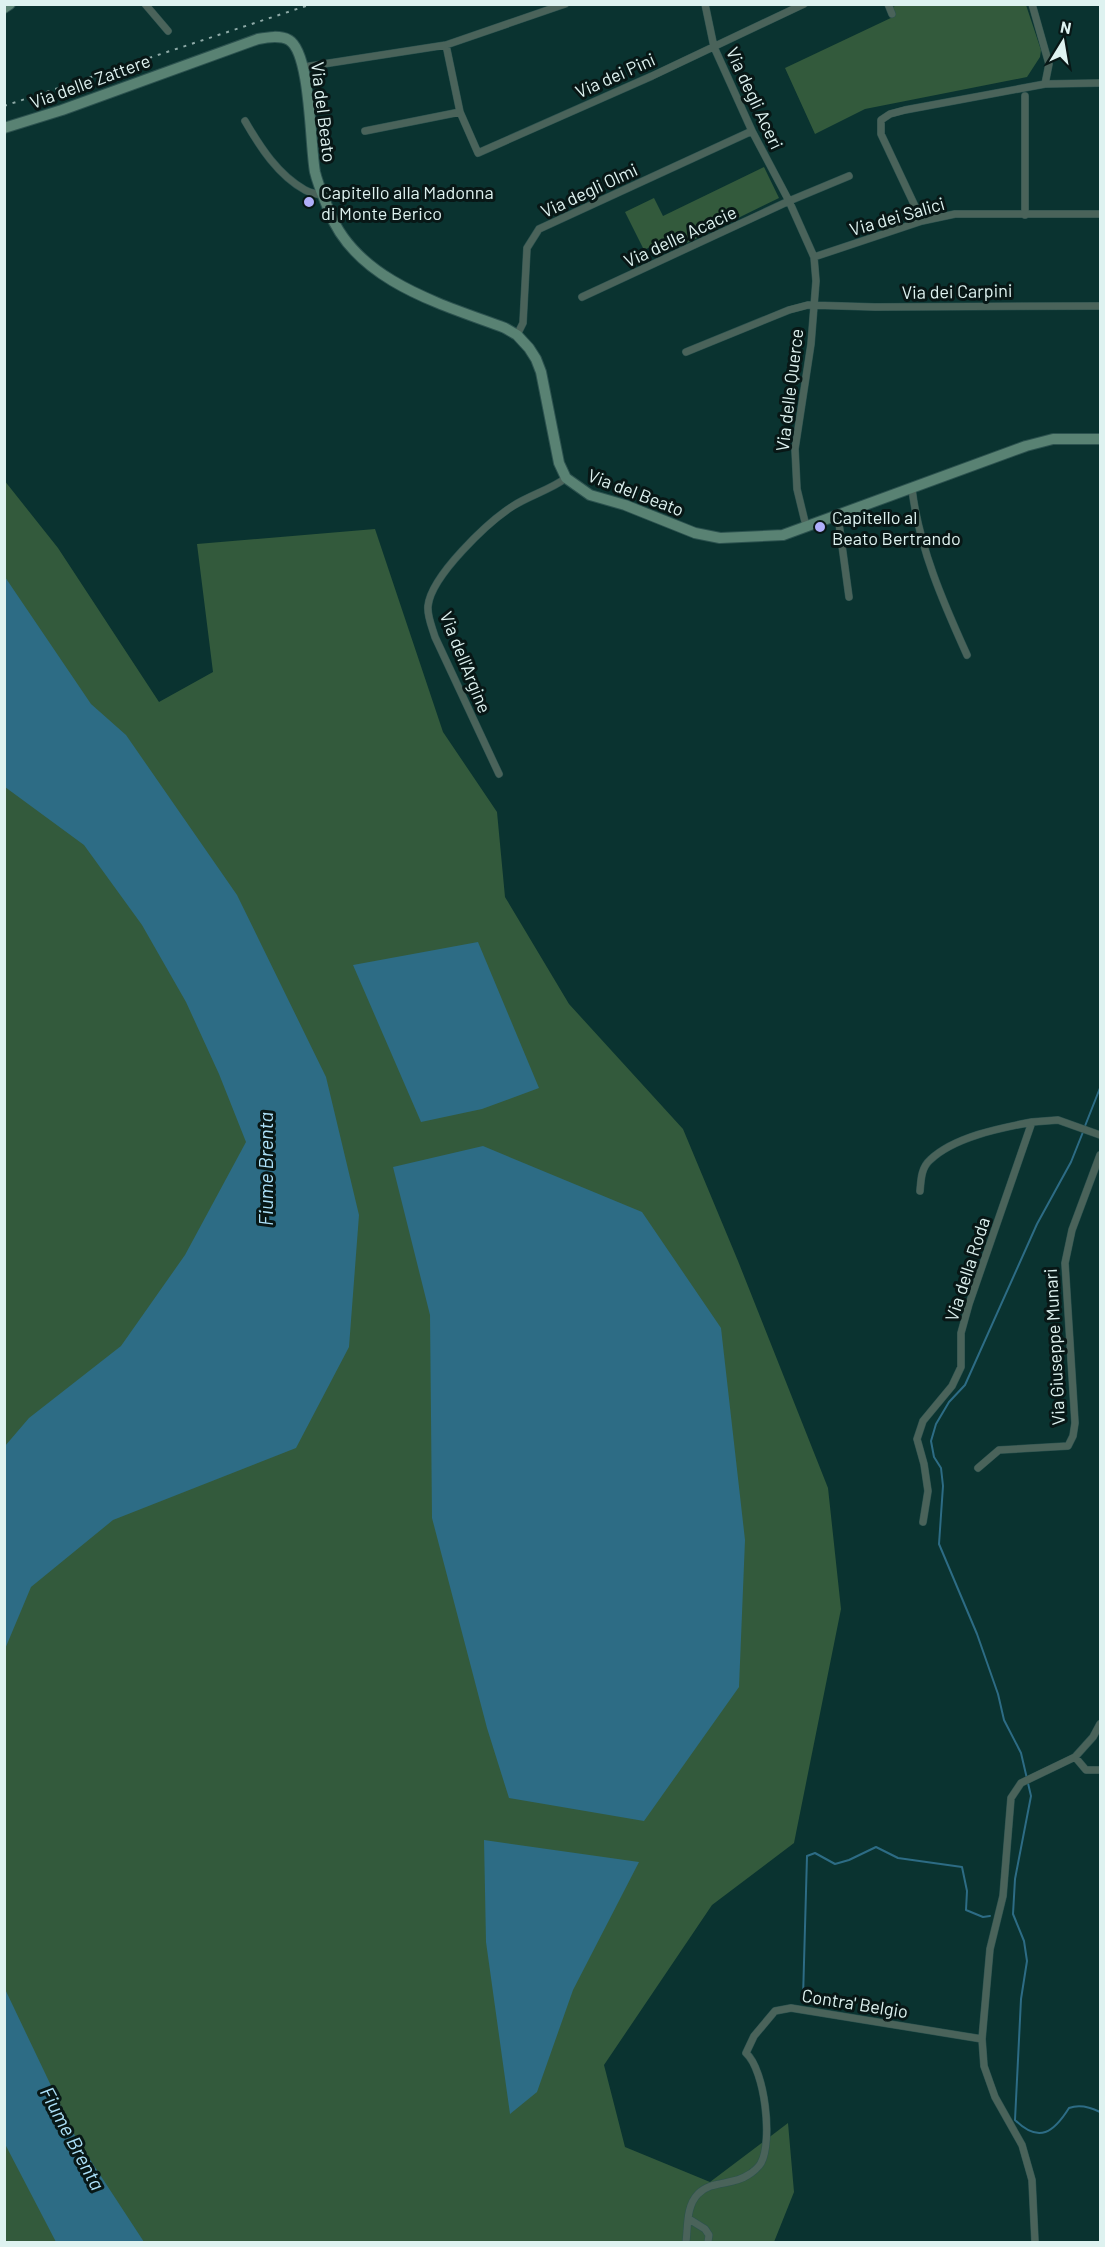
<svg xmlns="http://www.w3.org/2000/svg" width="1105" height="2247" font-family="Barlow,sans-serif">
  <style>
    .green { fill: #335a3c }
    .water { fill: #2d6c85 }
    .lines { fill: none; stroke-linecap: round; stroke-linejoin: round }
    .stream { stroke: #2d6c85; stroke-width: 2 }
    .street-casing { stroke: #2c524f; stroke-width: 8 }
    .secondary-casing { stroke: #2c524f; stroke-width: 12 }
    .street { stroke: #4a635a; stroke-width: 7 }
    .secondary { stroke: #598273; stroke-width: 10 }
    .rail { stroke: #8eaaa7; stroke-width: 2; stroke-dasharray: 3 6; stroke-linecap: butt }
    .poi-dot { fill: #b0aefa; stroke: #081716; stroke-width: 2 }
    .labels { text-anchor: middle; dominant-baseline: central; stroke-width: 6; stroke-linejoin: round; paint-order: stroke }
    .street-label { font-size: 18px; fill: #def2f0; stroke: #081716 }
    .poi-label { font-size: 18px; fill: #def2f0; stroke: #081716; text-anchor: start }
    .water-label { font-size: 20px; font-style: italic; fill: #ade1f9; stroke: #081716 }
  </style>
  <rect width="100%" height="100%" fill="#0a3330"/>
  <path class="green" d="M898,5h128l15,45 -1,7 -13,20 -162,32 -50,25 -30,-66 110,-52 -3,-9z
    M764,167l15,31 -100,49 -6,-11 -29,14 -19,-38 29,-14 9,18z
    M4,480l54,68 101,154 54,-30 -16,-128 178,-15 68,203 54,80 8,85 64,107 114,125 55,132 90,227 13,121 -47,234 -82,62 -108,160 21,82 85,35 78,-59 6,69 -20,50h-769z"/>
  <path class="water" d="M5,577l86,127 35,31 111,160 89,182 33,138 -10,132 -53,101 -183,72 -82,67 -26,62v-203l24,-28 92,-72 64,-91 61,-113 -27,-68 -33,-72 -44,-77 -58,-80 -79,-58z
    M478,942l61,146 -57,21 -61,13 -68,-157z
    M483,1146l159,66 79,116 24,212 -6,147 -95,134 -135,-23 -22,-70 -55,-210 -2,-203 -37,-148z
    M484,1840l155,22 -66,128 -36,102 -27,22 -24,-172z
    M4,1987l72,151 68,104h-88l-51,-98z"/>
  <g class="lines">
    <path class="stream" d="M1085,1126l15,-38
      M1083,1132l-12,30 -34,62 -72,161 -16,17 -13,22 -5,17 3,16 7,11 2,18 -4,58 38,90 21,60 6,26 17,33 10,43 -16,83 -2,35 11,27 3,20 -6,38 -6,121c24,24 39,12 54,-12 11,-4 21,-1 31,4
      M807,2004l-4,-6 4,-142 8,-3 20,11 14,-4 27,-13 22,11 64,9 5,24 -1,19 17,7 7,-1"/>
    <g class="street-casing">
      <path id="street" d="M145,4l23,27
        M705,4l9,43 38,84 37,70 25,56 2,24 -5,63 -16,105 2,40 9,37
        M888,4l4,10
        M1032,4l17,60 -4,20
        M446,45l14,67 18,41 174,-77 152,-72
        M304,67l142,-22 119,-41
        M1025,96v119
        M245,121c15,26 33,54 60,69 5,3 13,4 18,6
        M365,131l95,-19
        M922,221l-41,-87v-14l9,-6 15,-4 140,-26 55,-1
        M814,257l108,-36 33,-7h145
        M582,297l207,-96 60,-25
        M517,335l6,-12 4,-75 12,-19 213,-98
        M686,352l103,-42 19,-5 67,2 225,-1
        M912,489c7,58 31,113 55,166
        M838,516l11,81
        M499,774l-64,-137c-3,-10 -8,-21 -7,-31 3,-30 60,-84 85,-100 17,-11 37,-16 53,-28
        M920,1191c1,-11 1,-23 10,-31 24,-23 70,-32 102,-38
        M978,1468l21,-18 69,-4 5,-10 2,-13 -10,-160 7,-33 28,-75
        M923,1522l5,-31 -4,-27 -7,-25 6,-18 29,-35 9,-19v-34l8,-29 63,-182 26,-2 42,15
        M1075,1757l11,13h14
        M689,2219l16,10 4,6 -1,7
        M686,2242c2,-15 0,-36 12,-48 13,-14 34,-8 50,-19 4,-2 11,-8 13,-12 12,-22 4,-93 -15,-110l8,-17 21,-25 16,-3 191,31
        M1035,2242l-3,-62 -10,-35 -27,-48 -11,-31 -2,-27 8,-90 13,-53 8,-98 10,-15 54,-26 18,-20 7,-13"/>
    </g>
    <g class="secondary-casing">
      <path id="secondary" d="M4,8l6,-4
        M4,128l58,-18 196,-71c10,-2 22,-4 31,1 22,13 21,106 26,132 3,13 9,26 14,39 27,70 112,93 176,117l12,7 12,13 7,11 5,13 18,91 7,15 24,17 35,10 70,28 25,5 63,-3 243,-89 27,-7h47"/>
    </g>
    <use href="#street" class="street"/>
    <use href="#secondary" class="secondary"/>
    <path class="rail" d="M4,106l308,-102"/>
  </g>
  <g class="poi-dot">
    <circle cx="309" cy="202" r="6"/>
    <circle cx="820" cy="527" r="6"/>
  </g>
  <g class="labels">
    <g class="street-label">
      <text transform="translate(615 75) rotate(-24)">Via dei Pini</text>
      <text transform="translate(90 81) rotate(-20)">Via delle Zattere</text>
      <text transform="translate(755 98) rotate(65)">Via degli Aceri</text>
      <text transform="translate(324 112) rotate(83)">Via del Beato</text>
      <text transform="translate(589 190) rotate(-25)">Via degli Olmi</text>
      <text transform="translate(897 216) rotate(-16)">Via dei Salici</text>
      <text transform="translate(680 236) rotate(-25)">Via delle Acacie</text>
      <text transform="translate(957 291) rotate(-1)">Via dei Carpini</text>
      <text transform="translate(789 390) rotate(-83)">Via delle Querce</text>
      <text transform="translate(636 492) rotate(21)">Via del Beato</text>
      <text transform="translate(466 662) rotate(68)">Via dell'Argine</text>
      <text transform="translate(967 1269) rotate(-72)">Via della Roda</text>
      <text transform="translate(1054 1347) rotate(-93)">Via Giuseppe Munari</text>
      <text transform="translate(855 2003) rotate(9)">Contra' Belgio</text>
    </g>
    <g class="poi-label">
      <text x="321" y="192">Capitello alla Madonna<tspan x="321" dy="21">di Monte Berico</tspan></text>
      <text x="832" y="517">Capitello al<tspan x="832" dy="21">Beato Bertrando</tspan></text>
    </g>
    <g class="water-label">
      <text transform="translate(265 1169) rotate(-90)">Fiume Brenta</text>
      <text transform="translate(73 2138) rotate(62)">Fiume Brenta</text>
    </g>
  </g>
  <rect width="1105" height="2247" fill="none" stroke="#def2f0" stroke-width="12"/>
  <g transform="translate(1063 42) rotate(11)" stroke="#081716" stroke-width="4.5" paint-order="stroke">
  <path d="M0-4.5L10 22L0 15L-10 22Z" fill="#def2f0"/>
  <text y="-9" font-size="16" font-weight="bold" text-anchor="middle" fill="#def2f0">N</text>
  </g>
</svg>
